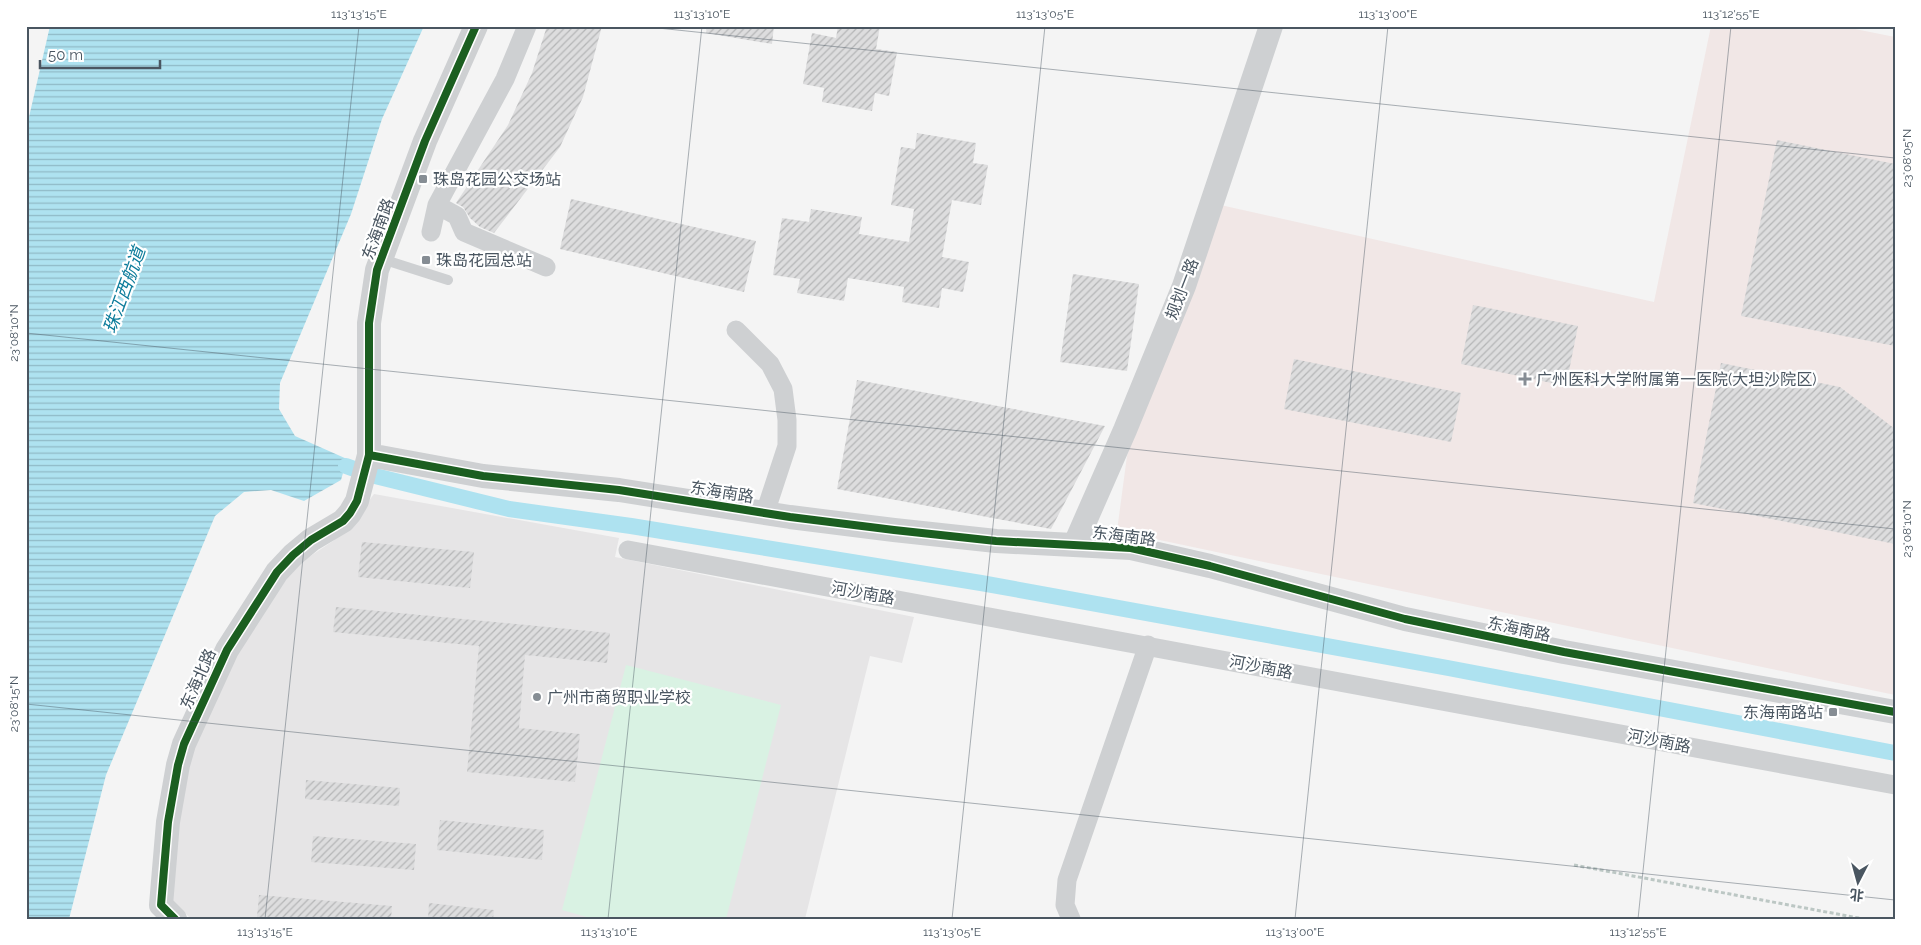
<svg xmlns="http://www.w3.org/2000/svg" width="1921" height="945" font-family="Raleway,'Noto Sans SC',sans-serif">
  <style>
    .education { fill: #e6e5e6 }
    .medical { fill: #f1e7e6 }
    .park { fill: #d9f2e3 }
    .water { fill: url(#water-rules) }
    .lines { fill: none; stroke-linecap: round; stroke-linejoin: round }
    .canal { stroke: #aee2f0; stroke-width: 16 }
    .building { fill: url(#building-hatch) }
    .path { stroke: #bcc7c4; stroke-width: 3; stroke-dasharray: 4 2.5; stroke-linecap: butt }
    .service { stroke: #ced0d2; stroke-width: 10 }
    .minor { stroke: #ced0d2; stroke-width: 19 }
    .tertiary { stroke: #ced0d2; stroke-width: 24 }
    .cycleway-casing { stroke: #fff; stroke-width: 11 }
    .cycleway { stroke: #1b5e20; stroke-width: 8 }
    .ticks { fill: none; stroke: #4a5661; stroke-width: 1; stroke-opacity: 0.45 }
    .poi-dot { fill: #868d94; stroke: #fff; stroke-width: 2 }
    .labels { text-anchor: middle; dominant-baseline: central; stroke-width: 4.5; stroke-linejoin: round; paint-order: stroke }
    .poi-label { font-size: 16px; fill: #4a5661; stroke: #fff; text-anchor: start }
    .street-label { font-size: 16px; fill: #4a5661; stroke: #fff }
    .water-label { font-size: 18px; font-style: italic; fill: #0c7c9b; stroke: #fff }
    .neatline { fill: none; stroke: #4a5661; stroke-width: 2 }
    .ticks-label { font-size: 12px; text-anchor: middle; fill: #4a5661 }
  </style>
  <defs>
    <pattern id="water-rules" width="6" height="5" patternUnits="userSpaceOnUse" patternTransform="scale(1.25)"><rect width="6" height="5" fill="#aee2f0"/><path d="M0 2.5h6" fill="none" stroke="#90bac6"/></pattern>
    <pattern id="building-hatch" width="6" height="6" patternUnits="userSpaceOnUse" patternTransform="scale(1.25)"><rect width="6" height="6" fill="#ddddde"/><path d="M-1 1l2-2M0 6l6-6M5 7l2-2" fill="none" stroke="#b5b6b7"/></pattern>
  </defs>
  <rect width="100%" height="100%" fill="#f4f4f4"/>
  <path class="education" d="M374,494l245,44 -4,19 299,60 -12,46 -32,-7 -65,263h-614l-20,-20 4,-79 19,-75 51,-110 52,-70 36,-24 20,-19z"/>
  <path class="medical" d="M1711,26h129l55,11v658l-778,-164 10,-75 89,-252 438,98z"/>
  <path class="park" d="M626,665l155,40 -55,214h-132l-32,-9z"/>
  <path class="water" d="M50,26h374l-42,93 -31,95 -71,169 -1,26 16,27 52,23 -6,21 -37,21 -33,-11 -27,2 -29,24 -109,259 -37,144h-43v-789z"/>
  <g class="lines">
    <path class="canal" d="M346,466l25,9 138,34 122,17 350,57 467,85 447,85"/>
  </g>
  <path class="building" d="M547,26h55l-19,71 -23,50 -66,86 -14,-6 -10,-9 -7,-11 -7,-4 52,-78 24,-52z
    M707,26h67l-2,18 -66,-11z
    M838,26h42l-4,23 21,3 -8,44 -14,-3 -3,18 -50,-9 2,-14 -21,-4 9,-51 24,5z
    M917,133l59,10 -3,20 15,2 -7,40 -29,-5 -10,57 27,5 -6,30 -21,-4 -3,20 -37,-6 2,-15 -56,-9 -4,23 -47,-8 3,-14 -27,-4 9,-57 27,4 2,-13 51,8 -3,17 50,8 5,-33 -23,-4 10,-58 14,2z
    M1777,140l118,24v182l-154,-30z
    M571,199l185,42 -12,51 -184,-43z
    M1073,274l66,10 -12,87 -67,-9z
    M1473,305l105,21 -12,60 -105,-22z
    M1294,359l167,34 -10,49 -167,-33z
    M1721,363l119,24 55,42v115l-202,-41z
    M857,380l248,46 -54,103 -214,-40z
    M362,542l112,10 -4,36 -112,-11z
    M336,607l274,26 -3,30 -82,-8 -6,73 61,6 -5,48 -108,-10 12,-126 -146,-14z
    M306,780l94,8 -1,18 -94,-7z
    M440,820l104,10 -2,30 -105,-10z
    M313,836l103,8 -2,26 -103,-8z
    M259,895l133,11 -1,13h-106l-28,-2z
    M429,903l65,7 -1,9h-65z"/>
  <g class="lines">
    <path class="path" d="M26,29l1,-3
      M1574,865l290,54"/>
    <path class="service" d="M382,259l66,21"/>
    <path class="minor" d="M437,205l20,11 7,16 82,35
      M431,232l6,-27 68,-126 22,-53
      M736,330l34,34 13,25 4,31v26l-22,67
      M628,550l1267,235
      M1071,919l-6,-14 2,-25 81,-235"/>
    <path class="tertiary" d="M369,455l114,21 136,14 171,27 104,13 102,11 135,7 79,18 195,53 159,33 331,60
      M1075,544l50,-114 59,-144 87,-260
      M175,919l-14,-14 7,-83 10,-57 6,-21 43,-94 50,-78 16,-17 18,-15 32,-19 7,-8 7,-12 12,-46v-132l8,-53 48,-129 51,-115"/>
    <g class="cycleway-casing">
      <path id="cycleway" d="M369,455l114,21 136,14 171,27 104,13 102,11 135,7 79,18 195,53 159,33 331,60
        M175,919l-14,-14 7,-83 10,-57 6,-21 43,-94 50,-78 16,-17 18,-15 32,-19 7,-8 7,-12 12,-46v-132l8,-53 48,-129 51,-115"/>
    </g>
    <use href="#cycleway" class="cycleway"/>
  </g>
  <path class="ticks" d="M639,26l1256,132M26,333l1869,196M26,704l1869,196M265,919l94,-893M608,919l94,-893M952,919l93,-893M1295,919l93,-893M1638,919l93,-893"/>
  <g class="poi-dot">
    <rect x="418" y="174" width="10" height="10" rx="2.5"/>
    <rect x="421" y="255" width="10" height="10" rx="2.5"/>
    <path d="M1522.5 371.5h5v5h5v5h-5v5h-5v-5h-5v-5h5z"/>
    <circle cx="537" cy="697" r="5"/>
    <rect x="1828" y="707" width="10" height="10" rx="2.5"/>
  </g>
  <g class="labels">
    <g class="poi-label">
      <text x="433" y="179">珠岛花园公交场站</text>
      <text x="436" y="260">珠岛花园总站</text>
      <text x="1536" y="379">广州医科大学附属第一医院(大坦沙院区)</text>
      <text x="547" y="697">广州市商贸职业学校</text>
      <text x="1823" y="712" text-anchor="end">东海南路站</text>
    </g>
    <g class="street-label">
      <text transform="translate(378 229) rotate(-70)">东海南路</text>
      <text transform="translate(1182 289) rotate(-69)">规划一路</text>
      <text transform="translate(722 492) rotate(9)">东海南路</text>
      <text transform="translate(1124 536) rotate(7)">东海南路</text>
      <text transform="translate(863 593) rotate(10)">河沙南路</text>
      <text transform="translate(1519 629) rotate(12)">东海南路</text>
      <text transform="translate(1261 667) rotate(11)">河沙南路</text>
      <text transform="translate(198 679) rotate(-66)">东海北路</text>
      <text transform="translate(1659 741) rotate(11)">河沙南路</text>
    </g>
    <g class="water-label">
      <text transform="translate(124 290) rotate(-70)">珠江西航道</text>
    </g>
  </g>
  <rect width="1921" height="945" fill="none" stroke="#ffffff" stroke-width="55"/>
  <g transform="translate(1858 882) rotate(186)" stroke="#ffffff" stroke-width="4" paint-order="stroke">
  <path d="M0-4L9 19L0 12L-9 19Z" fill="#4a5661"/>
  <text y="-8" font-size="14" font-weight="bold" text-anchor="middle" fill="#4a5661">北</text>
  </g>
  <path d="M40 60v8h120v-8" fill="none" stroke="#4a5661" stroke-width="2.5"/>
  <text x="48" y="60" font-size="15" fill="#4a5661" stroke="#ffffff" stroke-width="4" paint-order="stroke">50 m</text>
  <rect x="28" y="28" width="1866" height="890" class="neatline"/>
  <g class="ticks-label">
    <text x="359" y="18">113°13'15"E</text>
    <text x="702" y="18">113°13'10"E</text>
    <text x="1045" y="18">113°13'05"E</text>
    <text x="1388" y="18">113°13'00"E</text>
    <text x="1731" y="18">113°12'55"E</text>
    <text transform="translate(1907 158) rotate(-90)" y="4">23°08'05"N</text>
    <text transform="translate(14 333) rotate(-90)" y="4">23°08'10"N</text>
    <text transform="translate(1907 529) rotate(-90)" y="4">23°08'10"N</text>
    <text transform="translate(14 704) rotate(-90)" y="4">23°08'15"N</text>
    <text x="265" y="936">113°13'15"E</text>
    <text x="609" y="936">113°13'10"E</text>
    <text x="952" y="936">113°13'05"E</text>
    <text x="1295" y="936">113°13'00"E</text>
    <text x="1638" y="936">113°12'55"E</text>
  </g>
</svg>
